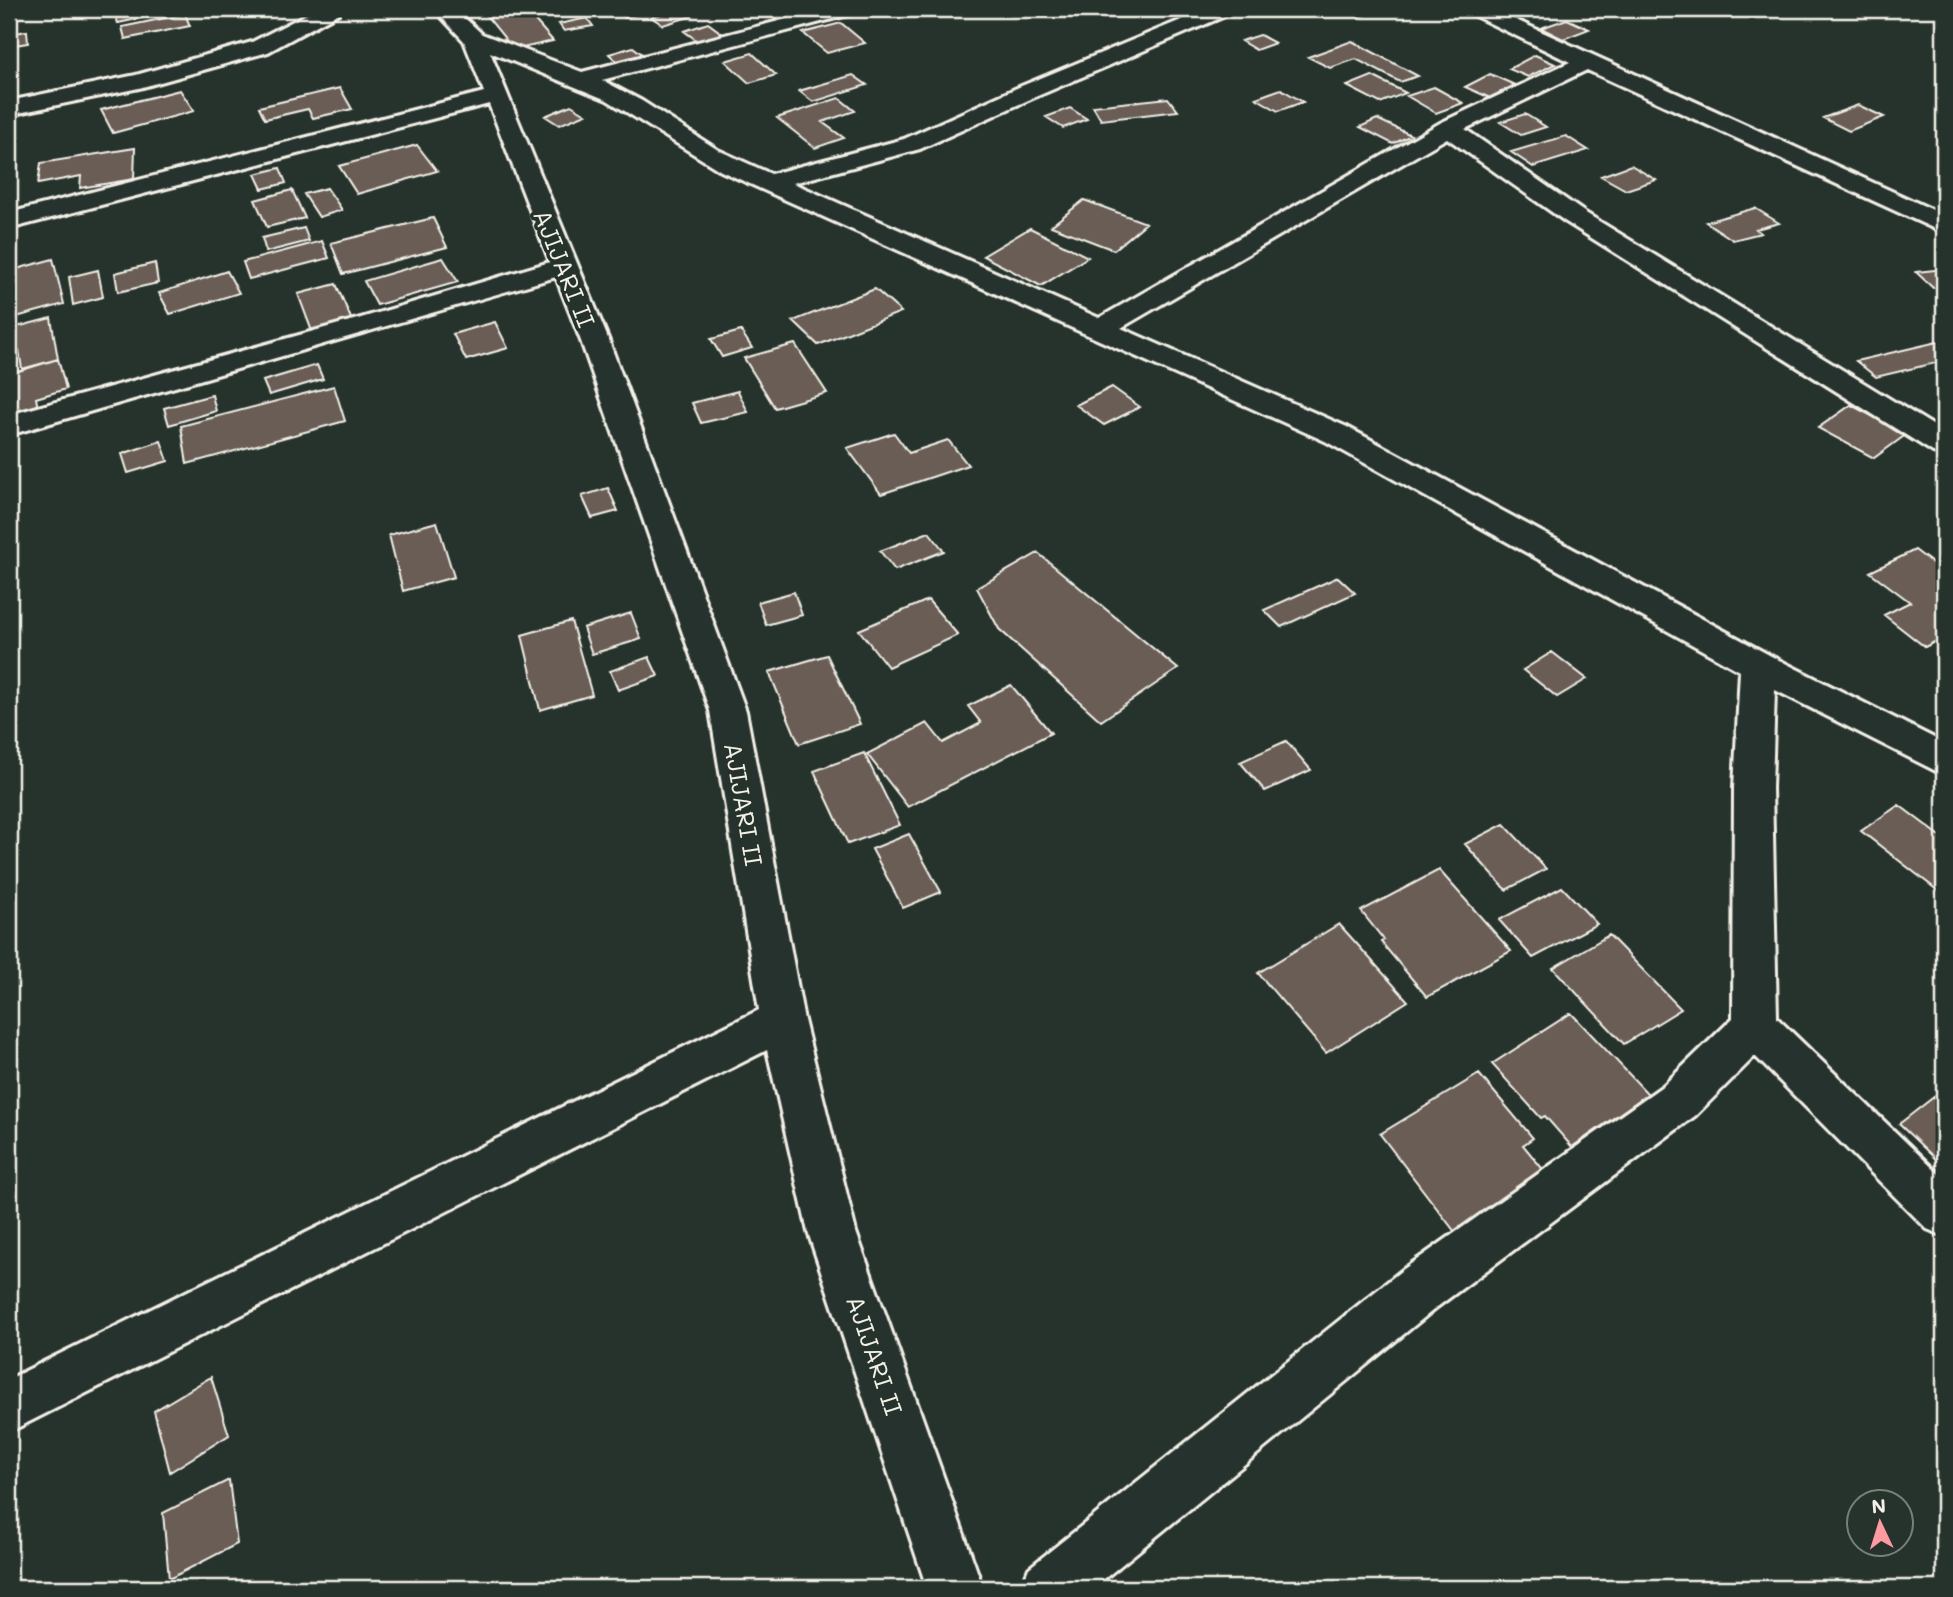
<svg xmlns="http://www.w3.org/2000/svg" width="1953" height="1597" font-family="Mali,sans-serif">
  <style>
    .building { fill: #695d56; stroke: #f4f1e8; stroke-width: 2 }
    .lines { fill: none; stroke-linecap: round; stroke-linejoin: round }
    .minor-casing { stroke: #f4f1e8; stroke-width: 6 }
    .minor { fill: #26332d; fill-rule: evenodd }
    .labels { text-anchor: middle; dominant-baseline: central; stroke-width: 7; stroke-linejoin: round; paint-order: stroke }
    .street-label { font-size: 24px; fill: #f4f1e8; stroke: #26332d }
  </style>
  <rect width="100%" height="100%" fill="#26332d"/>
  <filter id="ink" filterUnits="userSpaceOnUse"><feTurbulence type="fractalNoise" baseFrequency=".0143" numOctaves="2"/><feDisplacementMap in="SourceGraphic" scale="14" xChannelSelector="R" yChannelSelector="G"/><feConvolveMatrix kernelMatrix="1 2 1 2 8 2 1 2 1" color-interpolation-filters="sRGB"/></filter>
  <g filter="url(#ink)">
    <path class="building" d="M113,9h25l4,9 -24,5z
      M481,9h44l28,32 -39,9z
      M615,9h40l1,1 -31,8z
      M679,9l13,7 -29,9 -12,-8z
      M788,9l16,5 -23,8 -11,-7z
      M1343,9h39l-23,8z
      M185,14l5,12 -65,13 -3,-12z
      M587,18l6,8 -29,5 -5,-7z
      M1567,19l22,10 -26,10 -22,-11z
      M708,23l19,14 -24,8 -19,-14z
      M841,23l24,20 -38,10 -24,-20z
      M27,31l1,12 -19,3v-12z
      M1260,35l15,8 -19,7 -15,-9z
      M1352,41l66,35 -18,6 -44,-23 -26,9 -22,-11z
      M633,47l13,10 -25,8 -12,-11z
      M752,53l24,22 -27,8 -24,-22z
      M1535,55l20,9 -27,13 -19,-8z
      M1490,74l25,11 -25,13 -25,-11z
      M853,75l14,10 -54,17 -14,-11z
      M1372,76l34,17 -26,10 -33,-17z
      M1434,87l29,16 -27,10 -29,-17z
      M340,88l12,21 -39,9 -5,-9 -43,10 -6,-12z
      M1281,89l22,13 -25,9 -22,-13z
      M180,90l14,21 -81,22 -12,-23z
      M839,98l16,13 -33,11 22,16 -29,10 -38,-30z
      M1168,98l10,13 -77,9 -8,-14z
      M571,105l15,9 -27,11 -14,-9z
      M1858,105l26,12 -35,14 -26,-13z
      M1070,108l17,11 -24,9 -17,-11z
      M1525,114l21,13 -25,8 -21,-13z
      M1377,119l34,16 -18,9 -33,-17z
      M1566,136l22,14 -55,17 -22,-15z
      M417,145l20,26 -80,23 -18,-28z
      M135,148l-1,31 -54,9 1,-12 -43,8 3,-21z
      M1631,165l25,15 -30,10 -25,-14z
      M280,168l6,15 -24,6 -7,-15z
      M327,188l15,22 -23,7 -15,-23z
      M292,190l13,28 -38,9 -12,-27z
      M1084,200l62,23 -32,27 -63,-24z
      M1755,208l24,15 -23,6 5,4 -28,7 -27,-18z
      M433,218l14,29 -104,27 -12,-31z
      M304,228l5,13 -43,11 -4,-14z
      M1030,228l58,29 -47,29 -58,-30z
      M322,241l7,17 -80,21 -6,-17z
      M443,258l15,24 -81,23 -13,-24z
      M53,259l11,45 -55,15v-48z
      M155,263l3,20 -40,9 -3,-19z
      M1944,269v18l-11,1 -17,-16z
      M98,270l5,27 -30,8 -4,-28z
      M227,271l12,22 -69,21 -11,-21z
      M336,284l17,39 -40,11 -15,-40z
      M875,289l26,23 -83,33 -25,-24z
      M51,318l7,41 -36,10 -3,-19 -10,3v-24z
      M495,322l13,26 -42,12 -13,-26z
      M741,331l11,17 -30,9 -11,-18z
      M1937,342l7,5v14l-68,16 -20,-16z
      M795,344l32,49 -52,15 -31,-50z
      M58,359l8,30 -30,9 2,10 -29,9v-43z
      M317,365l6,14 -54,16 -6,-14z
      M334,386l11,35 -158,43 -6,-38z
      M1112,387l28,20 -36,18 -28,-20z
      M738,391l10,21 -47,11 -9,-20z
      M212,395l4,16 -47,14 -5,-17z
      M1851,405l56,29 -33,24 -56,-30z
      M894,433l15,20 39,-13 20,25 -87,29 -34,-46z
      M161,441l7,20 -40,12 -6,-19z
      M608,488l10,23 -26,7 -10,-22z
      M437,522l17,55 -51,14 -14,-56z
      M929,532l15,19 -49,19 -15,-19z
      M1915,550l29,22v65l-19,10 -41,-32 26,-13 -40,-30z
      M1038,553l140,116 -77,52 -102,-92 -22,-41z
      M1338,577l17,16 -74,34 -17,-17z
      M794,592l8,23 -36,10 -8,-23z
      M928,600l30,35 -70,32 -29,-37z
      M631,613l10,26 -49,15 -9,-26z
      M571,621l21,74 -52,15 -18,-75z
      M1552,652l35,27 -30,18 -34,-27z
      M827,655l33,69 -61,20 -30,-72z
      M649,657l9,19 -40,14 -8,-19z
      M1011,685l40,48 -143,74 -41,-53 60,-31 16,20 38,-20 -13,-17z
      M1286,741l25,29 -46,21 -25,-29z
      M864,753l36,72 -52,19 -34,-73z
      M1899,805l45,34v46l-7,5 -76,-59z
      M1504,824l42,45 -40,21 -41,-46z
      M909,834l32,58 -38,16 -31,-59z
      M1439,870l72,81 -84,46 -46,-55 3,-2 -23,-29z
      M1562,887l35,37 -64,34 -34,-38z
      M1339,924l69,77 -82,52 -68,-80z
      M1609,935l72,74 -57,35 -71,-76z
      M1571,1013l77,81 -76,53 -27,-31 -4,2 -49,-54z
      M1479,1074l54,64 -10,7 23,28 -91,59 -75,-98z
      M1944,1089v78l-45,-43z
      M211,1377l18,58 -59,37 -16,-61z
      M229,1480l8,64 -68,35 -6,-66z"/>
    <g class="lines">
      <g class="minor-casing">
        <path id="minor" d="M317,9h25l-3,4 -71,39 -129,36 -130,27v-14l127,-26 116,-33z
          M434,9h21l27,25 100,38 243,-63h33l-3,4 -253,67 40,21 76,49 53,24 133,-35 115,-52 189,-78h27l-3,4 -197,84 -115,52 -127,34 306,135 341,-195 130,-61 -101,-49 -3,-4h26l452,206v17l-9,-3 -348,-159 -122,59 119,83 360,220v23l-11,-3 -367,-230 -119,-84 -326,190 226,99 424,229 173,87v32l-169,-85 -3,98 5,230 167,161v57l-17,-7 -172,-173 -59,59 -259,192 -344,281h-72l8,-20 372,-297 263,-186 69,-67 1,-230 6,-117 -415,-230 -604,-270 -114,-71 -117,-48 119,289 137,370 58,309 52,212 127,356h-56l-119,-356 -41,-182 -758,382v-53l750,-369 -49,-299 -129,-370 -25,-64 -547,158v-20l352,-97 189,-56 -61,-158 -480,125v-16l475,-121 -20,-51z"/>
      </g>
      <use href="#minor" class="minor"/>
    </g>
  </g>
  <g class="labels">
    <g class="street-label">
      <text transform="translate(565 268) rotate(68)">AJIJARI II</text>
      <text transform="translate(744 804) rotate(80)">AJIJARI II</text>
      <text transform="translate(875 1355) rotate(71)">AJIJARI II</text>
    </g>
  </g>
  <rect width="1953" height="1597" fill="none" stroke="#26332d" stroke-width="35"/>
  <rect x="18" y="18" width="1918" height="1562" fill="none" stroke="#f4f1e8" stroke-width="2.5" filter="url(#ink)"/>
  <g transform="translate(1880 1523) rotate(356)"><circle r="33" fill="#26332d" stroke="#787f78" stroke-width="2"/>
  <path d="M0-5L12 26L0 18L-12 26Z" fill="#ff9aa2"/>
  <text y="-10" font-size="19" font-weight="bold" text-anchor="middle" fill="#f4f1e8">N</text>
  </g>
</svg>
